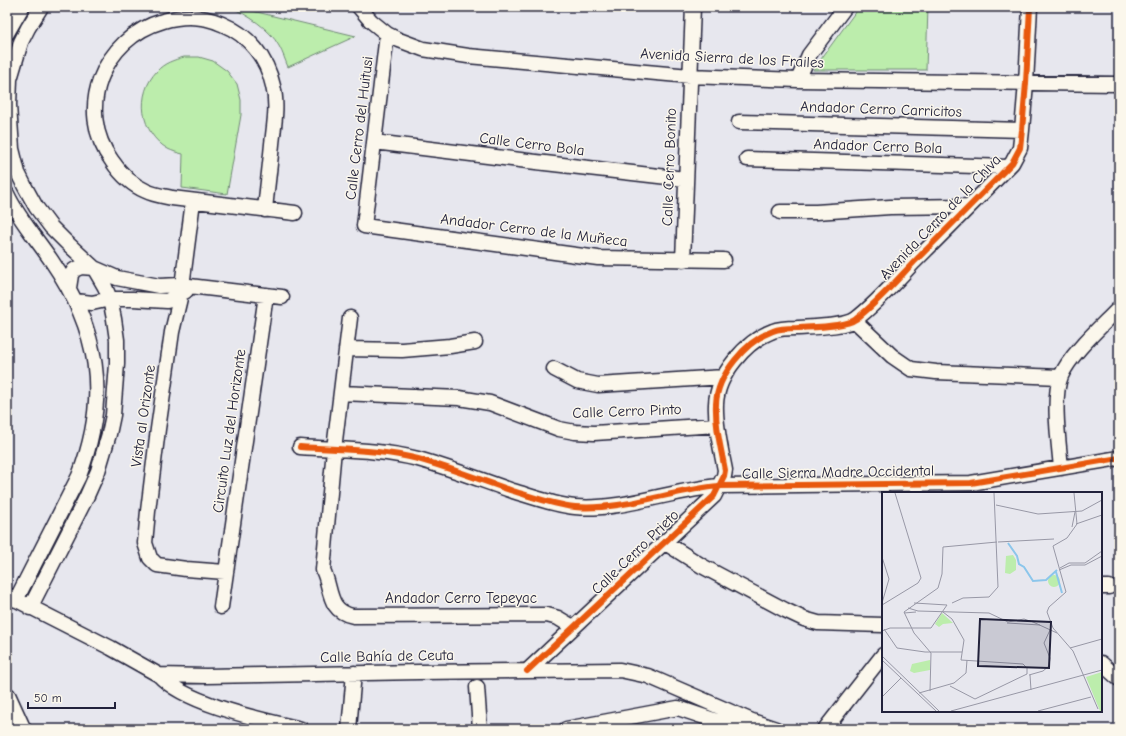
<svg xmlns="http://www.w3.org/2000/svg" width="1126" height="736" font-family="'Comic Neue',sans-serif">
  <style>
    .green { fill: #bcedac; stroke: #6f8874 }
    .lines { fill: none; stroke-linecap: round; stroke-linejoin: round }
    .minor-casing { stroke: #22223b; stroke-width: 17 }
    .major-casing { stroke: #22223b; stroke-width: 20 }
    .minor { stroke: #fbf7ec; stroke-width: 14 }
    .major { stroke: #fbf7ec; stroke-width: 17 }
    .cycleway-casing { stroke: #fbf7ec; stroke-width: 8 }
    .cycleway { stroke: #e8590c; stroke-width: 6 }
    .labels { text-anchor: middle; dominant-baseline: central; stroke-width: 3; stroke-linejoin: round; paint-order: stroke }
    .street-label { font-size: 15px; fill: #22223b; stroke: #fbf7ec }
    .inset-river { fill: none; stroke: #8cc6eb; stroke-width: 2 }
    .inset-road { fill: none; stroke: #9898a6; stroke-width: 1 }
    .view { fill: #22223b; fill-opacity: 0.15; stroke: #22223b; stroke-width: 2 }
    .inset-edge { fill: none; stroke: #22223b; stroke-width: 2 }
  </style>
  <rect width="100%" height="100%" fill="#e7e7ee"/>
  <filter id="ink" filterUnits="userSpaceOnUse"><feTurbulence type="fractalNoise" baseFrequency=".025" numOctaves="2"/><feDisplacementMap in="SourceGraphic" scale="8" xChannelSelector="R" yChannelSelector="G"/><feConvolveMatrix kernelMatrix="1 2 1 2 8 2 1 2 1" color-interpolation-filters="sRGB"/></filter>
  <g filter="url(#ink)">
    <path class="green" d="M230,7h6l120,29 -68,31c-3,-7 -5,-14 -9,-21 -9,-17 -31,-31 -49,-39z
      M859,7h69l-2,63h-113z
      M184,57h15l14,4 14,10 10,13 4,16v15l-14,79 -45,-6 1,-34c-5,-1 -11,-3 -15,-5 -28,-16 -33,-55 -11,-78 7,-8 17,-11 27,-14z"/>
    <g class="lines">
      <g class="minor-casing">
        <path id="minor" d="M359,7l12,14 16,13 12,6 24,9 45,7 222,20 108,4 321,4
          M7,33l15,-26
          M387,34l-23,192 234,32 126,2
          M798,80l11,-25 36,-48
          M739,122l283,8
          M374,142l162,20 149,17
          M747,159l261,8
          M7,194c11,24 29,44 44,66 48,70 59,135 28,216l-63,124
          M193,201l-12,93 -9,38 -14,97 -10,82 -3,32 5,15 7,7 29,4 39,3
          M265,210c2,-22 5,-44 7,-66 2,-19 6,-39 1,-58 -6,-28 -24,-51 -51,-62 -20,-9 -39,-9 -59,-3 -60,17 -89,89 -51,140 8,12 20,24 34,30 8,4 17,5 26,7l123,15
          M780,212h36l74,-5 79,-1
          M683,260l10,-253
          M69,288l2,-13 3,-5 7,-3 13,1 23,10 42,8 22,-1 101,12
          M76,301l16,2 18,-4h23l34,2 19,-10
          M350,318l-16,131 -11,121c9,18 4,41 30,46l194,-1 11,3 15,9
          M855,321l37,35 19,13 25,3 124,5
          M346,349l56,1 48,-4 25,-4
          M554,369l23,12 21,4 126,-8
          M341,393l118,5 31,5 69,26 16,3 19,1 123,-8
          M300,447c40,3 80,2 118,12 32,9 63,21 95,32 20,6 41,14 62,16 47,4 97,-17 144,-21l252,-3 148,-25
          M1061,468c-2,-24 -9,-71 0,-92 10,-23 40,-49 58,-68
          M664,542l38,24 83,44 19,9 14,4 65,2
          M1101,587h8
          M7,595l104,53 48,27 47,1 213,-4 201,-2 28,6 104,45 24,8
          M221,607l45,-312
          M30,608l56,-110 12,-27 11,-37 4,-19 4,-51v-24l-3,-21 -4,-20 -5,-12 -11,-19 -28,-26 -15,-15 -15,-20 -11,-20 -7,-14 -6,-24 -3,-44 1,-26 11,-37 7,-14 13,-21
          M1101,663l18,16
          M527,671l187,-175 10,-20 1,-6c-4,-21 -10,-44 -9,-66 1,-29 30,-63 57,-73 7,-3 16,-3 24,-3 14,-1 49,-1 59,-9 21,-16 40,-38 58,-57 33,-33 66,-66 98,-99l8,-15 2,-18 4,-47 4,-76
          M159,675c26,29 104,45 142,54
          M477,687l3,42
          M349,729l5,-56
          M566,729l112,-21 62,21
          M825,729l58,-74"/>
      </g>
      <g class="major-casing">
        <path id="major" d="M7,696l15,33"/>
      </g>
      <use href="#minor" class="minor"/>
      <use href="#major" class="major"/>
      <g class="cycleway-casing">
        <path id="cycleway" d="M300,447c40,3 80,2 118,12 32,9 63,21 95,32 20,6 41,14 62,16 47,4 97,-17 144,-21l252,-3 148,-25
          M527,671l187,-175 10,-20 1,-6c-4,-21 -10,-44 -9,-66 1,-29 30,-63 57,-73 7,-3 16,-3 24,-3 14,-1 49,-1 59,-9 21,-16 40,-38 58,-57 33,-33 66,-66 98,-99l8,-15 2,-18 4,-47 4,-76"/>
      </g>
      <use href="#cycleway" class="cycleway"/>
    </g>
  </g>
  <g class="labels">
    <g class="street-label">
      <text transform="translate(732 58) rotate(3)">Avenida Sierra de los Frailes</text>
      <text transform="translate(881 109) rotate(2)">Andador Cerro Carricitos</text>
      <text transform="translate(359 128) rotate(-83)">Calle Cerro del Huitusi</text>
      <text transform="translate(532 144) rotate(7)">Calle Cerro Bola</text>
      <text transform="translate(878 146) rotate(2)">Andador Cerro Bola</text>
      <text transform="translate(669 167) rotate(-88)">Calle Cerro Bonito</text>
      <text transform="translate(940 217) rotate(-46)">Avenida Cerro de la Chiva</text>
      <text transform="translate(534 230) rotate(7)">Andador Cerro de la Muñeca</text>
      <text transform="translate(627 411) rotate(-2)">Calle Cerro Pinto</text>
      <text transform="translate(143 416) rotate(-82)">Vista al Orizonte</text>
      <text transform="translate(229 431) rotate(-82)">Circuito Luz del Horizonte</text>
      <text transform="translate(838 472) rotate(-1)">Calle Sierra Madre Occidental</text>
      <text transform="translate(635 552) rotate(-44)">Calle Cerro Prieto</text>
      <text x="461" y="598">Andador Cerro Tepeyac</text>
      <text transform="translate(387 656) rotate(-1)">Calle Bahía de Ceuta</text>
    </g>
  </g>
  <g transform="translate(882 492)">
    <rect width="220" height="220" fill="#e7e7ee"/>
    <path d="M131,63l3,5v10l-6,4 -5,-1 1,-17zM166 89a6 6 0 1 1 12 0a6 6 0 1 1-12 0ZM60,121l11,10 -10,1 -4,3 -4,-3zM48,168v10l-16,3 -4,-2 2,-7zM220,180v39h-2l-14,-34z" fill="#bcedac"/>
    <path class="inset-river" d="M126,51l9,13 2,8 5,3 9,14 13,-1 11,-10M174,80l6,21"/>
    <path class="inset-road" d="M192,1l3,31 -10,14 -14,8 13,46 -17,15 -2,5 6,16 20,23 25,58M114,13l42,9 44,-3 20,-11M194,32l26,-9M190,35l3,-15M116,50l56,-3M0,65l7,22 -7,24M178,76l9,-5h16l17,-12M177,78l12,-5h14l17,-9M32,111l33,2M70,111l11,-5 26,-1 9,-10 -4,-94M0,113l36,-22 3,-5 -26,-85M26,116l10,3 71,2 19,9 16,-3 9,3 24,11M61,120l9,7 12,21 -3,20 62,4 4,4v6M22,121l12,-1M125,131l33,2M2,137l13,19 28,4h37M0,139l8,-3h41l16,-23M188,156l32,-9M0,164l57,55M0,168l54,51M147,183l14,-4 6,-5 1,-8 -6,-15 6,-13M148,183l1,15M68,194l25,13 52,-25M48,199l1,-38 -17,-20 -10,-21 34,-24 4,-14 1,-27 54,-5M37,201l35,-10 12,-10 1,-13M0,205l19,-19M69,219l151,-41M156,219l53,-14"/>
    <path class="view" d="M98,127l71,3 -2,46 -71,-2z"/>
    <rect width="220" height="220" class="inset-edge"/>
  </g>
  <rect width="1126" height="736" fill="none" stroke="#fbf7ec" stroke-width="24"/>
  <rect x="12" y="12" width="1102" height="712" fill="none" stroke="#22223b" stroke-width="1.5" filter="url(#ink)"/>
  <path d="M28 702v6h87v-6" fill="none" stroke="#22223b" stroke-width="2"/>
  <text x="34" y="702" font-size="12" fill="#22223b" stroke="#fbf7ec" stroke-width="3" paint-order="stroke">50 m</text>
</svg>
